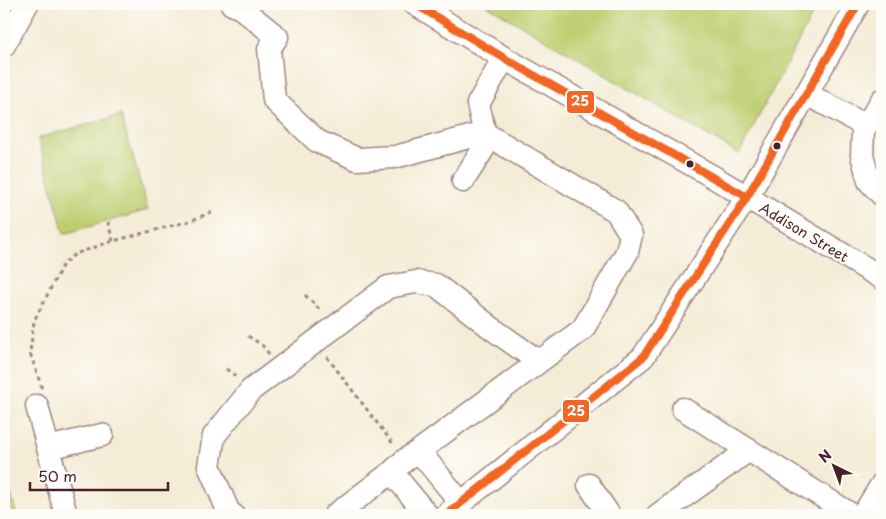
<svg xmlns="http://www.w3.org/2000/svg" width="886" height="519" font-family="'Playpen Sans',sans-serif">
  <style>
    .green { fill: #bdce70; stroke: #84764e }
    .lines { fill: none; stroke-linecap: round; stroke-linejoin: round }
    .minor-casing { stroke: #9f8680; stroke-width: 25 }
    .path { stroke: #9f8680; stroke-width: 3; stroke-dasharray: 4 4; stroke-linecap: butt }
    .minor { stroke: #fff; stroke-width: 22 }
    .bus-1-casing { stroke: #fdfcf7; stroke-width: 11 }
    .bus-1 { stroke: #f26522; stroke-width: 8 }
    .bus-dot { fill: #4a1f2b; stroke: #fdfcf7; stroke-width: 2 }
    .labels { text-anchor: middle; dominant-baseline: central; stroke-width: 5; stroke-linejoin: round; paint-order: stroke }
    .street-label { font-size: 14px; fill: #4a1f2b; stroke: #fdfcf7 }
    .line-badge { stroke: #fdfcf7; stroke-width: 2 }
    .badge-label { font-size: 14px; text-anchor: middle; font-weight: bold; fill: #fff }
  </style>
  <rect width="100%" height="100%" fill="#fdfcf7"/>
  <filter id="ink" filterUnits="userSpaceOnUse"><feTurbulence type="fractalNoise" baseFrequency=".02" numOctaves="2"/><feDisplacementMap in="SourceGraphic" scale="10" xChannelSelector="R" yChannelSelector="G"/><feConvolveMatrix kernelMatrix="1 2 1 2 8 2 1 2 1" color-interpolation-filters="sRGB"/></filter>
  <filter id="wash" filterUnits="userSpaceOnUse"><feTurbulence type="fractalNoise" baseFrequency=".0096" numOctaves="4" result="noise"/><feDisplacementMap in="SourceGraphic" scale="20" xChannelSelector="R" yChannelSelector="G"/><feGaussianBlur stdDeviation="1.12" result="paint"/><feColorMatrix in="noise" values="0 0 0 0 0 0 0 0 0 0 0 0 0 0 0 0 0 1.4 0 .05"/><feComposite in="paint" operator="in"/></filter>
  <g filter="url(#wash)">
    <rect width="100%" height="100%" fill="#f4ecd6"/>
    <path class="green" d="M485,4h333l-79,150z
      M121,115l27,95 -84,24 -26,-96z
      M4,472l13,43h-13z"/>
  </g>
  <g filter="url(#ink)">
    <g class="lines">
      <g class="minor-casing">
        <path id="minor" d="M232,4l9,4 36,29 -8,12 5,51 43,41 40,18 38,-2 89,-24 132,78 15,24 -4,17 -44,77 -164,122 -14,9 -13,12 -57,43
          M415,4l89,54 206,117 172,103
          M4,45l23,-41
          M807,94l59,32
          M882,100l-19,31 -1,24 7,26 13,14
          M463,181l24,-38 -9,-39 26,-46
          M37,406l29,109
          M683,409l169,106
          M48,448l54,-13
          M419,451l42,52
          M392,472l35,43
          M589,485l20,30
          M233,515l-4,-2 -20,-47 5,-30 37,-46 137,-103 28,-5 20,3 58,45 44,31
          M446,515l197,-158 104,-160 111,-193
          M658,515l91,-65
          M863,515l19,-31"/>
      </g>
      <path class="path" d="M108,222l5,19
        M305,295l17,17
        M248,336l14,9 7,9
        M327,357l67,88
        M226,369l11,8
        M42,388l-12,-35 4,-32 29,-57 12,-10 38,-13 77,-20 22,-9"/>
      <use href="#minor" class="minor"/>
      <g class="bus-1-casing">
        <path id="bus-1" d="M415,4l89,54 243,139
          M446,515l197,-158 104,-160 111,-193"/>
      </g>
      <use href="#bus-1" class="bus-1"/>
    </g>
  </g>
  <g class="bus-dot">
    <circle cx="777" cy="146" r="4.5"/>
    <circle cx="690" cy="164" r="4.5"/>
  </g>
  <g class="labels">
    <g class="street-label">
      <text transform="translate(804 232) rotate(31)">Addison Street</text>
    </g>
  </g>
  <g class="line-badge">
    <rect x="566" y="90" width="29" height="24" rx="5" fill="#f26522"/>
    <rect x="562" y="399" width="28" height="24" rx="5" fill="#f26522"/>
  </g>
  <g class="badge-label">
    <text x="580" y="106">25</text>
    <text x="576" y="416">25</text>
  </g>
  <rect width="886" height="519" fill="none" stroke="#fdfcf7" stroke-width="20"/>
  <g transform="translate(834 466) rotate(318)" stroke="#fdfcf7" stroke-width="4" paint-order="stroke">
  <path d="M0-4L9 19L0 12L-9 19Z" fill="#4a1f2b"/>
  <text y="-8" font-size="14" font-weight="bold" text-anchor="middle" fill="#4a1f2b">N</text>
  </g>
  <path d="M30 482v8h138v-8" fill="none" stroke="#4a1f2b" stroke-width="2.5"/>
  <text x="38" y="482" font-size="15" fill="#4a1f2b" stroke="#fdfcf7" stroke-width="4" paint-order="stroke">50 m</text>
</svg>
